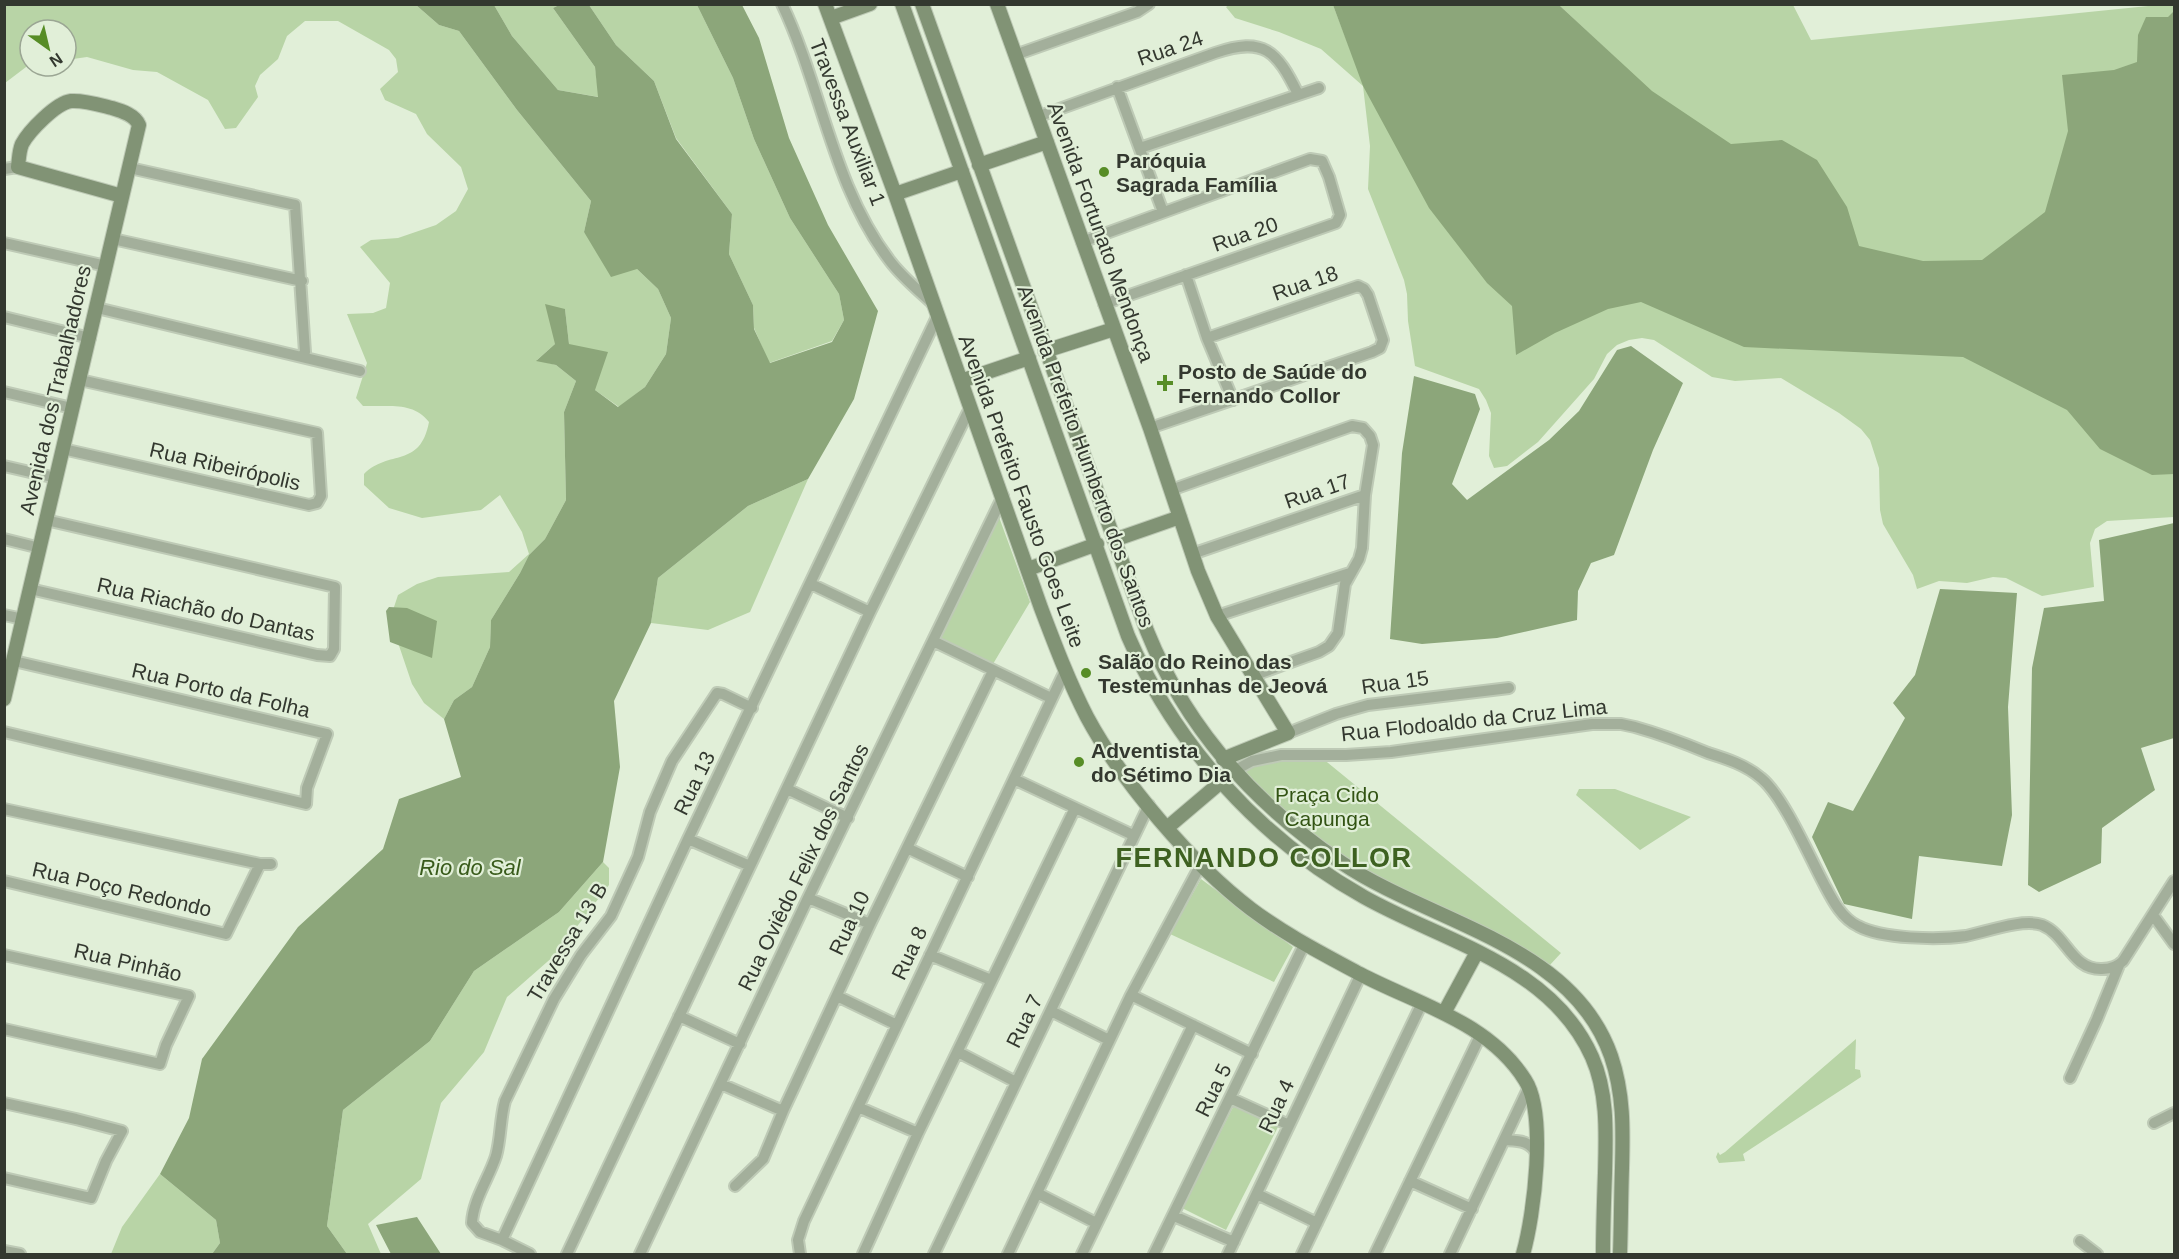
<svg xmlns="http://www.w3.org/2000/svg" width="2179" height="1259" font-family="Arial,sans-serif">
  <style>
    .green { fill: #b8d4a6 }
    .water { fill: #8ca67a }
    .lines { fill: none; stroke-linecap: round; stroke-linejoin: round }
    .street-casing { stroke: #becab6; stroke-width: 14 }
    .secondary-casing { stroke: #becab6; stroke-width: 16 }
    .street { stroke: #a3af9b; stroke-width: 10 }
    .secondary { stroke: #819375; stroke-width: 14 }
    .poi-dot { fill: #578d26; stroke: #e1efd8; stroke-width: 2 }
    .labels { text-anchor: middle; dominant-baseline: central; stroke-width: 4.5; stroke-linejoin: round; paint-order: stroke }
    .street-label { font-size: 21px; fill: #33382f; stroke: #e1efd8 }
    .poi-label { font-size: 21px; font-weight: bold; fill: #33382f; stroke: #e1efd8; text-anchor: start }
    .park-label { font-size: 21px; fill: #325313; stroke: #e1efd8 }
    .water-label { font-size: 22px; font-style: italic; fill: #395b1b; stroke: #e1efd8 }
    .district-label { font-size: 27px; font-weight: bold; letter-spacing: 1.5px; fill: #3e6121; stroke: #e1efd8 }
  </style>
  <rect width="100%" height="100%" fill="#e1efd8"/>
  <path class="green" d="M1230,4l103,1 31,81 254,-26 -59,-55h234l18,35 347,-35h16v512l-67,4 -12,8 -5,14 4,44 -52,9 -36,-18 -13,-1 -26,6 -28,-2 -22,8 -4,-14 -30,-51 -3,-14 -1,-42 -9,-28 -9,-11 -22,-16 -58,-35 -46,3 -23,-4 -58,-37 -12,-2 -13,2 -12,5 -10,9 -13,25 -56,63 -31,24 -13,2 -5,-12 2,-43 -5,-13 -7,-11 -64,-23 -7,-45 -1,-27 -3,-14 -36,-91 2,-43 -7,-60 -42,-37 -42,-17 -44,-14 -9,-11z
    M5,5h411l23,20 20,6 58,79 74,91 -7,31 53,37 21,20 13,29 -5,36 -21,33 -26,20 -24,-17 -26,-46 -4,-35 -10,35 -18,16 19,5 20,16 -12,31 2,88 -21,39 -16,16 -9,18 -29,47 -1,27 -18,40 -18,13 -10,19 -20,-16 -12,-19 -20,-59 -1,-9 7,-21 19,-11 21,-7 71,-5 20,-18 -7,-22 -22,-37 -19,15 -59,8 -33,-10 -25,-23v-11c25,-25 56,-5 65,-52 -16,-21 -41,-15 -66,-16l-7,-8 11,-35 -20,-49 26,-1 13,-5 4,-25 -30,-36 11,-7 27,-2 38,-13 20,-14 12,-22 -7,-22 -34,-33 -11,-20 -31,-14 -5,-11 18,-17 -2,-13 -7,-9 -51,-29h-33l-18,15 -9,23 -18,16 -5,11 3,11 -22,31 -11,1 -17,-29 -51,-28 -24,-2 -46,-13 -21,3v-30h-36v34l-25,19z
    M494,5h65l-6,3 42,59 4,30 -41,-7 -46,-54z
    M589,5h108l36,73 21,61 36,79 49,76 5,26 -12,21 -63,22 -15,-35 -1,-23 -24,-51 3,-40 -56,-76 -22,-57 -38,-36z
    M808,479l-58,133 -42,18 -57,-7 7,-45 90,-72z
    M999,517l31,85 -37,62 -54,-25z
    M1286,755l36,3 239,195 -12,13 -36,-23 -169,-82 -69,-55 -32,-36 -5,-11z
    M1579,789h36l76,28 -51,33 -64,-55z
    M603,862l6,6v17l-54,70 -48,42 -23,55 -43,51 -20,76 -53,45 13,30h-34l-20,-28 16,-116 87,-69 44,-70 85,-59z
    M1201,879l92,68 -19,35 -104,-48z
    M1856,1039l-1,30 5,1 1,7 -118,77 2,7 -26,2 -3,-6 2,-5 2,3 5,-3z
    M1234,1105l44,22 -52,103 -44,-22z
    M160,1174l56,46 4,23 -8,11h-101l11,-27z"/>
  <path class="water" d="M416,5h78l18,31 46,54 40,7 -3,-30 -42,-59 6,-3h30l27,40 38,36 22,58 56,75 -3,40 24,51 1,24 16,34 62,-21 12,-22 -5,-26 -49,-76 -36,-79 -21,-61 -36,-73h45l17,33 30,100 39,87 50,86 -24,88 -46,80 -60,27 -90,72 -7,45 -37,78 6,66 -17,95 -44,50 -85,59 -44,70 -87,69 -16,116 20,28h-135l8,-11 -4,-23 -56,-46 29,-56 13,-59 96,-132 85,-78 16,-50 62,-22 -17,-58 10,-19 18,-13 18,-40 1,-27 29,-47 9,-18 16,-16 21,-39 -2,-88 12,-31 -20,-16 -20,-4 19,-17 -10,-40 20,5 4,35 39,8 -13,38 23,17 27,-20 21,-33 5,-36 -13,-29 -21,-20 -26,8 -27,-45 7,-31 -74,-91 -58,-79 -20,-6z
    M1333,5h226l93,86 79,53 51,-4 35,20 30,47 12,39 64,15 59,-1 63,-48 23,-81 -6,-56 52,-5 23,-8 1,-27 8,-18h22l6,-6v463l-22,1 -52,-26 -33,-39 -104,-53 -219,-10 -103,-45 -33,7 -53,24 -39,22 -4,-49 -25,-23 -58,-75 -66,-122z
    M1631,346l52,37 -30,67 -39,105 -23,8 -13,28 -1,29 -80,18 -75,6 -32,-5 12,-186 12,-77 61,18 5,15 -28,75 15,16 82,-60 30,-29 38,-61z
    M2174,523v215l-33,10 14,42 -53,38 -1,35 -62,29 -11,-7 4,-217 12,-60 60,-7 -5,-61z
    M1940,589l77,4 -9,114 4,108 -10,51 -83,-10 -7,63 -68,-15 -32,-67 16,-35 25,9 52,-93 -12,-15 22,-28z
    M389,607l18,1 30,13 -5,37 -42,-16 -4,-31z
    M417,1217l24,37h-50l-15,-29z"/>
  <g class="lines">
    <g class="street-casing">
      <path id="street" d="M782,4c40,84 50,181 108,257 12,16 28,29 42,42
        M1015,55l122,-43 12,-8
        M1117,87l46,125
        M1037,117l178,-64c49,-17 62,-2 83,41
        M1140,148l179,-60
        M130,168l165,37 10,147 -3,5
        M4,169l14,-2
        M113,239l189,42
        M1082,242l228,-83 12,2 7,16 11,38 -4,8 -232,81
        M4,243l102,23
        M1186,275l21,63 26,62
        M97,308l263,63
        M4,317l86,21
        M4,392l68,16
        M1150,428l222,-76 8,-4 3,-8 -15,-45 -4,-6 -6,-3 -151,52
        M63,449l246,56 8,-2 4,-7 -4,-63 -237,-53
        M4,466l52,12
        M1171,490l181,-64 11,2 7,8 3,9 -8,50 -3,53 -3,11 -14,25 -7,49 -9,13 -10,6 -67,24
        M4,539l36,9
        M1192,554l173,-59
        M811,584l59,28
        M30,589l287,66 13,1 4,-7 1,-62 -289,-67
        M4,615l19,4
        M1217,616l133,-43
        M933,641l118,57
        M4,732l302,72 1,-16 20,-54 -313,-73
        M1288,733l48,-19 32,-9 141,-17
        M1234,771l18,-10 29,-6h65l45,-3 201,-28h29l14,3c25,7 49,16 73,26 19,6 38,12 53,25 23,19 48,78 63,106 8,15 17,34 34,42 24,13 80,14 108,10 20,-4 57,-18 76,-11 25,10 29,45 60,44 8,0 15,-2 21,-8l51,-80
        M1014,779l119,56
        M787,789l61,29
        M4,809l256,55h11
        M688,839l62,27
        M907,848l61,29
        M4,881l222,53 34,-70
        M808,898l62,26
        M2153,915l21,29
        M4,955l185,41 -23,49 -6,19 -156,-35
        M930,955l61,25
        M1131,995l121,59
        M837,996l60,29
        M1051,1011l58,29
        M679,1016l61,28
        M958,1052l58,30
        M2070,1078l27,-59 22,-54
        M721,1084l62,27
        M1230,1098l59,27
        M4,1103l72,16 46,12 -16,30 -15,37 -87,-20
        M858,1107l60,26
        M2154,1123l20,-10
        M1504,1140c14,1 25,0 32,13
        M1410,1181l62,28
        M735,1186l28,-27 20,-48 87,-187 123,-253
        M1037,1193l59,30
        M1257,1194l60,29
        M1174,1216l60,26
        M502,1240l186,-401 249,-522
        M2080,1241l17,13
        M4,1251l16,3
        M530,1254l-28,-14 -22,-8 -8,-9c1,-23 17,-45 24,-67 5,-18 4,-37 9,-55l49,-102 27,-44 30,-39 27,-59 12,-45 22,-51 45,-68 6,1 29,14
        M567,1254l303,-642 100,-204
        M640,1254l168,-356 195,-402
        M800,1254l-2,-14 6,-19 261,-550
        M863,1254l55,-121 157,-325
        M934,1254l215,-449
        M1008,1254l123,-259 70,-131
        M1082,1254l111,-229
        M1154,1254l151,-311
        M1228,1254l133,-280
        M1302,1254l120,-251
        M1375,1254l106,-220
        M1450,1254l79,-167"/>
    </g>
    <g class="secondary-casing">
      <path id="secondary" d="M825,4l70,190 146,414c14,37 28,74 46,109 35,65 105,147 164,192 33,25 72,45 109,65 57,30 129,48 165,106 22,34 9,136 -2,174
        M902,4l226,632c47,109 132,203 236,261 80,45 187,68 228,160 16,36 14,77 13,116 -1,27 -2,54 -2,81
        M922,4l225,627c39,97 109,174 195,232 89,60 230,81 269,193 13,38 12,74 11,112 -1,29 -1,58 -2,86
        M997,4l153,424 48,143 19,45 71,117 -65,26
        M831,18l39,-14
        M979,165l68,-23
        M895,194l67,-23
        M1045,351l69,-22
        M961,381l68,-23
        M1114,540l66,-23
        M1028,569l69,-25
        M4,699l135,-574c-4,-10 -17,-14 -27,-17 -12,-3 -28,-8 -41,-7 -15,2 -42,30 -49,43 -3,7 -3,15 -4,23l104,29
        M1168,827l53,-45
        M1444,1013l33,-61"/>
    </g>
    <use href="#street" class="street"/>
    <use href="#secondary" class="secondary"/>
  </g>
  <g class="poi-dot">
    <circle cx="1104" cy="172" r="6"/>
    <path d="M1162 374h6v6h6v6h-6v6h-6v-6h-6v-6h6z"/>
    <circle cx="1086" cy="673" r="6"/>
    <circle cx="1079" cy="762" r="6"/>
  </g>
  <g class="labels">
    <g class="street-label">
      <text transform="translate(1170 48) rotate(-19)">Rua 24</text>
      <text transform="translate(848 122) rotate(69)">Travessa Auxiliar 1</text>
      <text transform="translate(1101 232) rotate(70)">Avenida Fortunato Mendonça</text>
      <text transform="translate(1245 234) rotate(-19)">Rua 20</text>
      <text transform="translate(1305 283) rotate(-19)">Rua 18</text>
      <text transform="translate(55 390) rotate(-77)">Avenida dos Trabalhadores</text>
      <text transform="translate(1086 456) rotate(70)">Avenida Prefeito Humberto dos Santos</text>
      <text transform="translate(225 466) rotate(13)">Rua Ribeirópolis</text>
      <text transform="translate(1022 491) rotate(70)">Avenida Prefeito Fausto Goes Leite</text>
      <text transform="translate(1317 491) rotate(-19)">Rua 17</text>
      <text transform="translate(206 609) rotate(13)">Rua Riachão do Dantas</text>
      <text transform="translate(1395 682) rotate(-8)">Rua 15</text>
      <text transform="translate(221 690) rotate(13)">Rua Porto da Folha</text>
      <text transform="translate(1474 720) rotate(-6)">Rua Flodoaldo da Cruz Lima</text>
      <text transform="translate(694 783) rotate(-64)">Rua 13</text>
      <text transform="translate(803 867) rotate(-64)">Rua Oviêdo Felix dos Santos</text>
      <text transform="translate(122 889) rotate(13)">Rua Poço Redondo</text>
      <text transform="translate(849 923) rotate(-65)">Rua 10</text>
      <text transform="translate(567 942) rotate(-59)">Travessa 13 B</text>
      <text transform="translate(909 953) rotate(-65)">Rua 8</text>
      <text transform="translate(128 962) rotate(13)">Rua Pinhão</text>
      <text transform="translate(1024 1021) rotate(-64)">Rua 7</text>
      <text transform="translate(1213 1090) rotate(-64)">Rua 5</text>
      <text transform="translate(1276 1106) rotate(-65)">Rua 4</text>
    </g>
    <g class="poi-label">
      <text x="1116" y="160">Paróquia<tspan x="1116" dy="24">Sagrada Família</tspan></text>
      <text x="1178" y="371">Posto de Saúde do<tspan x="1178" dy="24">Fernando Collor</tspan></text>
      <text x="1098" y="661">Salão do Reino das<tspan x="1098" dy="24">Testemunhas de Jeová</tspan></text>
      <text x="1091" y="750">Adventista<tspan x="1091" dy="24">do Sétimo Dia</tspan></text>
    </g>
    <g class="park-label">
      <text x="1327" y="794">Praça Cido<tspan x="1327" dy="24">Capunga</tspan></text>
    </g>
    <g class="water-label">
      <text x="470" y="867">Rio do Sal</text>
    </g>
    <g class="district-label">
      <text x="1264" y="858">FERNANDO COLLOR</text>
    </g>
  </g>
  <rect width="2179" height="1259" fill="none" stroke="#33382f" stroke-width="12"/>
  <g transform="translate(48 48) rotate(146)"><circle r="28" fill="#e1efd8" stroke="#9ba694" stroke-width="1.5"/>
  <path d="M0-4.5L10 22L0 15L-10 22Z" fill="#578d26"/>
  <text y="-9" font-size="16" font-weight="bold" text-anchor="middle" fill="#33382f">N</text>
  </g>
</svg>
